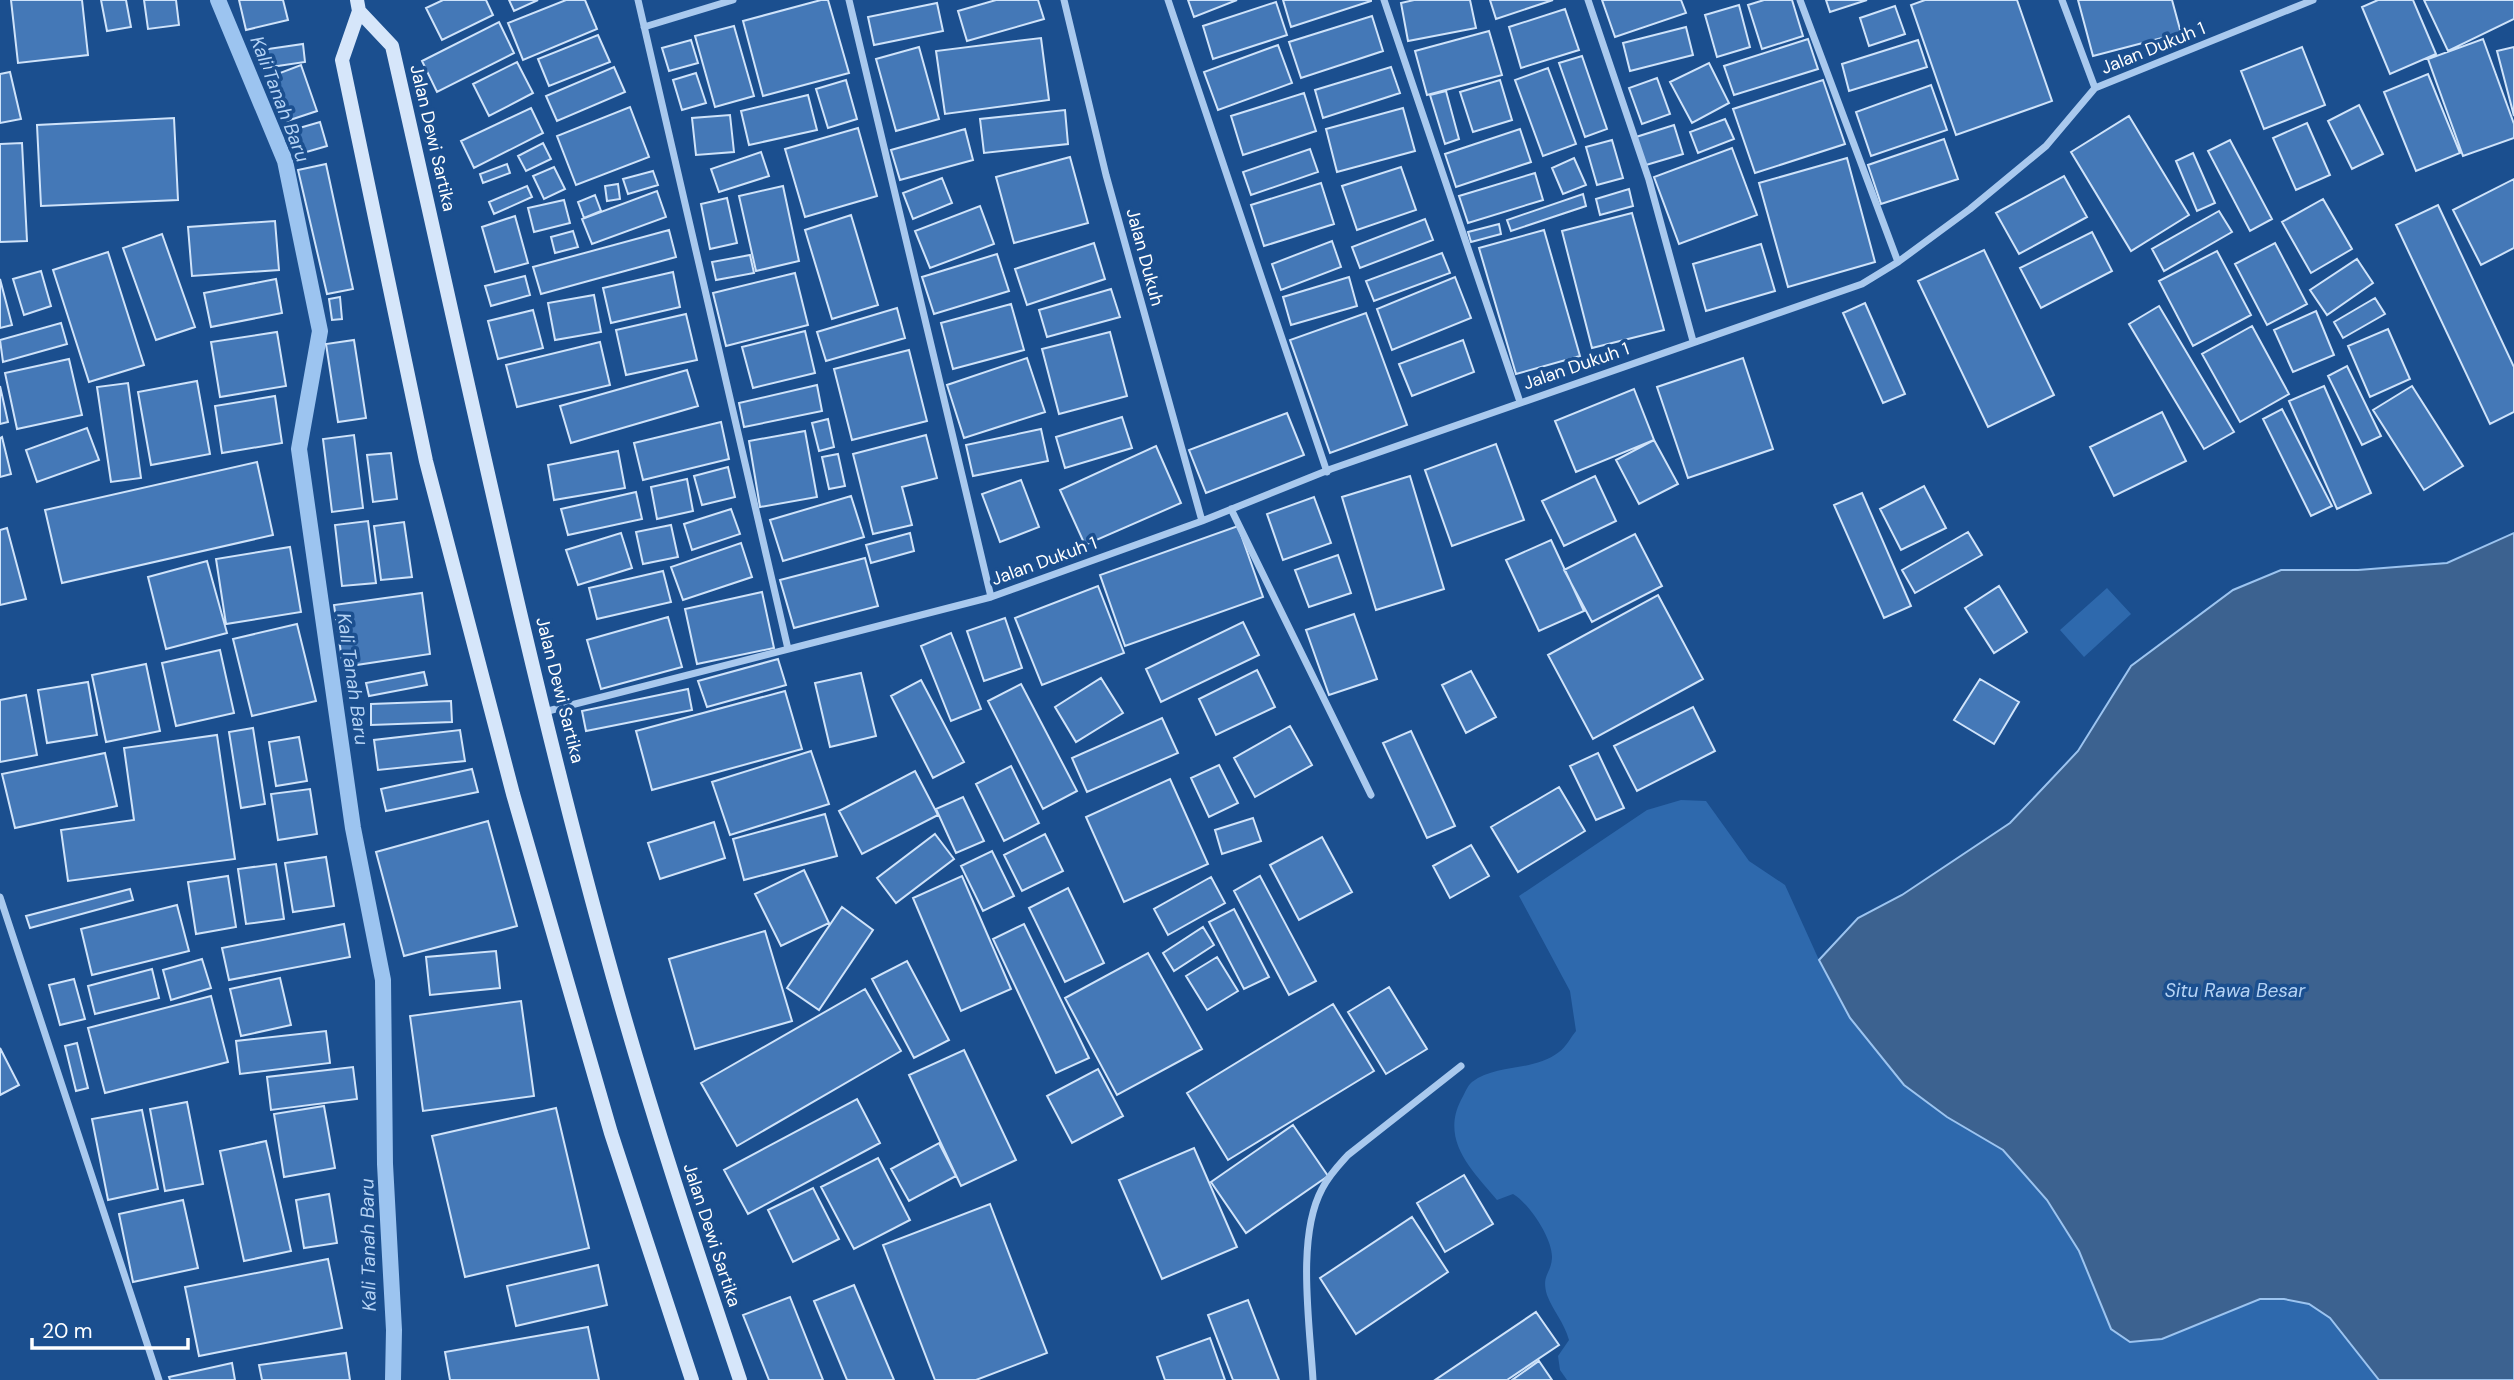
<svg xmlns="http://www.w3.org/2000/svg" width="2514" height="1380" font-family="'DM Sans',sans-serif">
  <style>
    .green { fill: #2e69ad }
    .water { fill: #3c6290; stroke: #9cc4f0; stroke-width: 2 }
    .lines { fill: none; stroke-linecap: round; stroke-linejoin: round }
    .stream { stroke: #9cc4f0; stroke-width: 16 }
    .building { fill: #4478b7; stroke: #cfe3fa; stroke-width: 2 }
    .street { stroke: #a9c9ee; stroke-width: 7 }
    .secondary { stroke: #d6e6fa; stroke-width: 14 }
    .labels { text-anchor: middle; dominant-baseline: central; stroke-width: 7; stroke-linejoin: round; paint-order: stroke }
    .street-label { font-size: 18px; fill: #fff; stroke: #1b4f8f }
    .water-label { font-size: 19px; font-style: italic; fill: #b5d3f5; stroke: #1b4f8f }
  </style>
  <rect width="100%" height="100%" fill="#1b4f8f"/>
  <path class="green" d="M2107,588l24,26 -47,43 -24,-27z
    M1681,800l25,1 43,60 36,24 34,75 31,58 54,67 43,32 56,33 44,50 32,51 32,78 84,-3 65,-27h24l25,5 21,14 49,62h-812l-7,-10 -2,-14 11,-16c-5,-18 -16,-29 -22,-45 -6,-20 4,-21 5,-37 1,-19 -23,-55 -39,-64l-16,6c-24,-29 -57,-59 -36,-100 3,-5 6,-14 11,-18 25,-19 62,-10 87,-30 7,-5 12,-15 17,-21l-6,-40 -51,-95 128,-86z"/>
  <path class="water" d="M2514,533v847h-135l-49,-62 -21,-14 -25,-5h-24l-98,40 -32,3 -19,-13 -32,-78 -32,-51 -44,-50 -56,-33 -43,-32 -54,-67 -31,-58 39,-42 44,-23 108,-72 68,-72 53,-85 102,-76 48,-20h77l89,-7z"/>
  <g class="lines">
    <path class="stream" d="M218,0l67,161 35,170 -21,118 54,379 30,152 2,184 9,166 -1,50"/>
  </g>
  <path class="building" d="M11,0h71l6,55 -70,8z
    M101,0h25l5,27 -24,4z
    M144,0h32l3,25 -31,4z
    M239,0h44l5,20 -42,10z
    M443,0h43l7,15 -51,25 -16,-32z
    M509,0h29l-24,11z
    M566,0h19l12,29 -74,31 -15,-37z
    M821,0h7l21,73 -86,23 -20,-75z
    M996,0h42l6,19 -77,22 -9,-30z
    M1188,0h49l-43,17z
    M1283,0h88v1l-80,26z
    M1414,0h56l6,28 -68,13 -7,-38z
    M1490,0h63l-57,19z
    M1602,0h79l5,13 -71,24z
    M1764,0h28l11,36 -41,13 -14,-44z
    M1826,0h41l-37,12z
    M1925,0h92l35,101 -96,34 -45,-130z
    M2078,0h94l9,33 -88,23z
    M2378,0h35l23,54 -46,20 -28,-67z
    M2424,0h90v19l-66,32z
    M1276,2l11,33 -74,24 -10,-33z
    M937,3l6,28 -69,14 -6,-28z
    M1739,5l11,42 -33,10 -12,-42z
    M1895,6l10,28 -36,12 -9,-28z
    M1565,9l14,41 -58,18 -12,-41z
    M1372,16l11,35 -82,27 -12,-36z
    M499,22l15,31 -77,39 -15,-31z
    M734,26l20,70 -39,11 -20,-71z
    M1686,27l7,28 -63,16 -7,-28z
    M1489,31l13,44 -75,20 -12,-44z
    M598,35l12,27 -61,24 -11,-27z
    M1041,38l8,62 -104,14 -9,-63z
    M1808,39l10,30 -84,26 -10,-29z
    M2483,39l31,85v14l-51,18 -35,-97z
    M691,40l7,23 -29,8 -7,-23z
    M1918,40l9,27 -78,24 -7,-27z
    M303,44l2,18 -41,6 -3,-18z
    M1278,45l14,38 -74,27 -14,-38z
    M919,47l20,72 -43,12 -20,-72z
    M2302,47l23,58 -61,24 -23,-58z
    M2514,47v69l-17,-65z
    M1582,56l25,73 -22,8 -26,-74z
    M517,62l16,31 -44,23 -16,-32z
    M1709,63l20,40 -37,20 -22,-41z
    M301,65l16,46 -30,10 -15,-45z
    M614,67l11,25 -68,29 -11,-25z
    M1391,67l9,26 -77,25 -8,-28z
    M1548,68l28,76 -33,12 -28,-76z
    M10,72l11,47 -21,4v-49z
    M696,73l10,30 -24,7 -9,-30z
    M2428,74l32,79 -44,18 -32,-79z
    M1657,78l13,36 -28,10 -13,-36z
    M846,80l11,39 -29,9 -12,-39z
    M1500,80l12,40 -39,12 -13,-40z
    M1823,80l22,64 -90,29 -22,-64z
    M1931,85l16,45 -76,26 -15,-44z
    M1446,91l13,48 -14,5 -15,-49z
    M1304,93l12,38 -73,24 -12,-39z
    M808,95l9,35 -68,15 -8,-34z
    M2359,105l24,49 -31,15 -24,-48z
    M630,107l19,50 -73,28 -19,-49z
    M531,108l12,25 -69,35 -13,-27z
    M1403,108l12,43 -78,21 -11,-43z
    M1065,110l3,34 -84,9 -4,-34z
    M730,115l4,37 -38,3 -4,-37z
    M2129,116l60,99 -58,36 -60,-99z
    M174,118l4,82 -137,6 -4,-81z
    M1725,119l9,20 -36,14 -8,-21z
    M320,122l7,24 -31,9 -7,-24z
    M2307,123l23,52 -34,15 -23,-52z
    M1674,125l9,29 -37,11 -10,-28z
    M858,128l19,68 -72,21 -20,-68z
    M965,129l8,31 -73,20 -9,-30z
    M1520,129l11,33 -75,25 -11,-33z
    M1944,139l14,40 -77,25 -13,-39z
    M1612,140l11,38 -26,7 -11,-38z
    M2230,140l42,79 -22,12 -42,-80z
    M22,143l5,98 -27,1v-98z
    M543,143l8,16 -25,12 -8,-15z
    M1732,148l25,67 -78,29 -25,-67z
    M1310,149l8,23 -67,23 -8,-23z
    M761,152l8,24 -50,16 -8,-23z
    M2193,153l22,50 -18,8 -21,-50z
    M1070,157l18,66 -74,20 -18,-66z
    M1574,158l12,27 -23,9 -11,-26z
    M1847,158l28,104 -87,25 -29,-104z
    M326,164l27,125 -26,5 -29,-124z
    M507,164l3,9 -27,10 -3,-9z
    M554,167l11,22 -21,10 -11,-23z
    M1401,167l15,43 -59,20 -15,-44z
    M653,171l5,14 -30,9 -5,-15z
    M1535,173l8,27 -75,23 -9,-27z
    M2064,176l23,41 -68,37 -23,-41z
    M942,178l10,25 -39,16 -10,-26z
    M2514,179v69l-33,17 -28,-55z
    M1321,183l13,41 -70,22 -13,-41z
    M618,184l2,15 -13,2 -2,-15z
    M527,186l5,11 -38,17 -5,-12z
    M783,186l16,75 -43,10 -17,-75z
    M1629,189l4,17 -33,9 -4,-16z
    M657,191l9,26 -74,27 -10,-25z
    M1583,194l3,12 -75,25 -4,-11z
    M595,195l6,16 -17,7 -6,-16z
    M727,198l10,45 -27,6 -9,-45z
    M2323,199l29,50 -41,24 -29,-51z
    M564,200l6,23 -36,9 -6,-24z
    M2438,205l76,162v45l-24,12 -94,-199z
    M980,206l14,38 -64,24 -15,-37z
    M2219,211l13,21 -68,39 -12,-22z
    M1632,213l32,117 -72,18 -30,-117z
    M851,215l27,90 -46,14 -27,-89z
    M515,216l13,47 -33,9 -13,-45z
    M1425,219l8,21 -73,28 -8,-21z
    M275,221l4,49 -87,6 -4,-49z
    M1499,224l2,10 -30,8 -3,-10z
    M669,230l7,27 -135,37 -8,-27z
    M1544,230l36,126 -64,18 -37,-126z
    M573,231l5,16 -23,6 -4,-16z
    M2092,232l20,39 -71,37 -21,-40z
    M162,234l33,93 -39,13 -33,-92z
    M1332,241l9,26 -60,23 -9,-26z
    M1094,243l11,36 -78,26 -12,-36z
    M2275,243l32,61 -40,21 -32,-61z
    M1761,244l14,47 -69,20 -13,-47z
    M1984,250l70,145 -66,32 -70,-146z
    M2217,251l34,64 -58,31 -34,-65z
    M108,252l36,113 -55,17 -36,-112z
    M1442,253l8,20 -76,28 -8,-20z
    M997,254l12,37 -75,23 -12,-37z
    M750,255l4,18 -38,7 -4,-18z
    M2357,259l16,24 -46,32 -17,-25z
    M41,271l10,35 -27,9 -11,-36z
    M673,272l7,35 -69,16 -8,-35z
    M795,273l13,52 -82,21 -13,-53z
    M525,276l5,19 -39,11 -6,-20z
    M1349,277l8,29 -66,19 -8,-28z
    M1455,277l16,41 -79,32 -15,-41z
    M0,279l12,46 -12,3z
    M276,279l6,34 -71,14 -7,-34z
    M1111,289l9,28 -73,20 -8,-27z
    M594,295l7,37 -46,8 -7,-37z
    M340,297l2,22 -10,1 -3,-21z
    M2375,298l10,16 -42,24 -9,-16z
    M1865,303l40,91 -22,9 -40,-90z
    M1011,304l13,46 -71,19 -12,-46z
    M2159,306l75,126 -30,17 -75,-125z
    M897,308l8,30 -79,23 -9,-29z
    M533,310l10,38 -45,11 -10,-38z
    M2316,311l18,44 -41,17 -19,-42z
    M1366,313l41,112 -77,28 -40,-113z
    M686,314l11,46 -71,15 -10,-45z
    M61,323l6,21 -64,18 -3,-22z
    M2252,326l37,68 -49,28 -38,-68z
    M2388,329l22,50 -40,18 -22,-51z
    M805,331l10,42 -62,15 -11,-41z
    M277,332l9,54 -66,11 -9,-55z
    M1110,332l17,64 -68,18 -17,-65z
    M354,340l12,78 -28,4 -12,-78z
    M1463,340l11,32 -62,24 -13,-32z
    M600,342l10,43 -93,22 -11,-42z
    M909,350l18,71 -75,19 -18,-71z
    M1027,358l18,54 -81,26 -17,-53z
    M1743,358l30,91 -85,29 -31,-91z
    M69,359l13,56 -65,14 -12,-56z
    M2347,366l34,70 -19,9 -34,-69z
    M687,370l11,36 -127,37 -11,-37z
    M197,381l13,73 -59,11 -13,-73z
    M128,383l13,95 -30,4 -14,-95z
    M817,385l5,26 -78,16 -5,-24z
    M0,386l8,36 -8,2z
    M2324,386l47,107 -34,16 -48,-108z
    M2412,386l51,80 -39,24 -51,-80z
    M1634,389l20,51 -78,32 -21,-51z
    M275,396l7,47 -60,10 -7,-47z
    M2282,409l50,97 -21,10 -48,-97z
    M2162,412l24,49 -72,35 -24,-49z
    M1287,413l17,42 -98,38 -17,-43z
    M1122,417l10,31 -67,20 -9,-31z
    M828,419l6,28 -15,4 -7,-28z
    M721,422l8,37 -86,21 -9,-37z
    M87,428l12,32 -62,22 -11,-32z
    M1041,429l7,32 -75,15 -7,-31z
    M805,431l12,66 -57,10 -11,-66z
    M354,435l9,73 -31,4 -9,-73z
    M926,435l11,43 -35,9 10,38 -39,9 -20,-80z
    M2,437l9,37 -11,3v-39z
    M1654,440l24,44 -39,20 -23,-44z
    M1496,444l28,76 -72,26 -27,-76z
    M1156,446l25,57 -96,42 -25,-55z
    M618,451l7,37 -71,12 -6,-35z
    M391,453l6,46 -24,3 -6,-47z
    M838,454l7,32 -16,3 -7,-32z
    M257,462l16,73 -211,48 -17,-73z
    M728,467l7,30 -33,8 -8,-29z
    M1410,476l34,113 -68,21 -34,-113z
    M1595,476l21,45 -52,25 -22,-45z
    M687,479l6,32 -36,8 -6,-32z
    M1021,480l18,47 -39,15 -18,-48z
    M1924,486l22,42 -45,22 -21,-41z
    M636,492l6,27 -74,16 -7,-26z
    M1862,493l49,113 -27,12 -50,-113z
    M851,496l13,41 -81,24 -13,-41z
    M1314,497l17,46 -48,17 -16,-46z
    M731,509l9,25 -48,16 -8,-26z
    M368,521l8,62 -34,3 -7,-61z
    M404,522l8,55 -31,3 -7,-54z
    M671,525l7,32 -35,7 -7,-32z
    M1238,526l25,71 -138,49 -25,-71z
    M7,528l19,71 -26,6v-75z
    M1968,532l14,23 -67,38 -13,-23z
    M621,533l11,35 -54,17 -12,-35z
    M910,533l4,18 -43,12 -5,-18z
    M1635,534l27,52 -70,36 -28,-52z
    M1551,540l33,71 -45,20 -33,-71z
    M741,543l11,34 -69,23 -12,-33z
    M290,547l11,65 -75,12 -10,-65z
    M1338,555l13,38 -42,14 -14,-37z
    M865,558l13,48 -84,22 -14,-48z
    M207,561l20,72 -61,16 -18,-72z
    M663,571l8,31 -74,17 -8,-31z
    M1098,586l26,67 -82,32 -27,-67z
    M1999,586l28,46 -33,21 -29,-45z
    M762,592l12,56 -77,16 -12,-55z
    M422,593l8,61 -87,13 -9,-62z
    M1658,595l45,84 -110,60 -45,-84z
    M1354,614l23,65 -48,16 -23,-65z
    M668,617l14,50 -81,22 -14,-49z
    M1005,618l17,50 -38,13 -17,-50z
    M1243,622l16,33 -98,47 -15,-33z
    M297,624l19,77 -64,15 -19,-77z
    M951,633l30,76 -30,12 -30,-75z
    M220,650l14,63 -58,13 -14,-63z
    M778,659l8,26 -79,22 -9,-26z
    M146,664l14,67 -54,11 -14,-67z
    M1257,670l18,37 -59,28 -17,-36z
    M1471,671l25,46 -30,16 -24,-48z
    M424,672l3,13 -58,11 -3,-13z
    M861,673l15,63 -46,11 -15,-64z
    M1101,678l22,35 -47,29 -21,-35z
    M1980,679l39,23 -25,42 -40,-24z
    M921,680l43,82 -31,16 -42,-82z
    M88,682l9,53 -50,8 -9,-53z
    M1021,684l56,107 -34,18 -55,-108z
    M688,689l4,21 -106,21 -4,-20z
    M785,691l17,58 -150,41 -16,-59z
    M26,695l11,60 -37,7v-62z
    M451,701l1,21 -81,3v-21z
    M1693,707l22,44 -78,40 -23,-45z
    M1162,718l16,35 -91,39 -15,-34z
    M1290,726l22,39 -57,32 -21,-39z
    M253,728l12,76 -24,4 -12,-76z
    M460,730l5,31 -87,9 -4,-30z
    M1411,731l44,95 -28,12 -44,-95z
    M217,735l18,124 -167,22 -7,-51 73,-10 -10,-72z
    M299,737l8,44 -31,5 -7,-44z
    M811,751l18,53 -99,31 -18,-53z
    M105,753l12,53 -102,22 -13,-54z
    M1598,753l26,55 -28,12 -26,-54z
    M1219,765l19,38 -29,14 -18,-39z
    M1011,766l28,57 -35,18 -28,-57z
    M472,769l6,23 -92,19 -5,-22z
    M915,771l23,44 -76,39 -23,-43z
    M1170,779l38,85 -84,38 -38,-85z
    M1559,787l26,44 -67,41 -27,-45z
    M310,789l7,45 -39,6 -7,-46z
    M963,797l21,44 -28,12 -20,-44z
    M825,814l12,42 -93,24 -11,-41z
    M1253,818l8,23 -39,13 -7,-24z
    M488,821l29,105 -113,30 -28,-104z
    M714,822l11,36 -65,21 -12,-36z
    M935,834l19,25 -58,44 -19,-25z
    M1045,834l18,37 -41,20 -18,-36z
    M1322,837l30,55 -53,28 -29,-55z
    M1471,845l18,31 -39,22 -17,-32z
    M992,851l22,45 -31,15 -22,-45z
    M326,857l8,49 -41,6 -8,-49z
    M276,864l8,55 -38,5 -8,-55z
    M804,870l25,53 -48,23 -26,-52z
    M228,876l8,51 -40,7 -8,-52z
    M962,876l49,113 -50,22 -48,-113z
    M1260,876l56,105 -27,14 -55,-104z
    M1211,877l14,26 -57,32 -14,-26z
    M1068,888l36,75 -39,19 -36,-74z
    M130,889l3,11 -103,28 -4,-12z
    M177,905l12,46 -97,24 -11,-46z
    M842,907l31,23 -54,80 -32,-22z
    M1234,909l35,68 -25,12 -35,-67z
    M344,924l6,33 -121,23 -7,-32z
    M1024,924l65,134 -33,15 -63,-134z
    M1203,927l11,18 -40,26 -11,-18z
    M765,931l27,90 -97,28 -26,-90z
    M496,951l4,37 -70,7 -4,-38z
    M1148,953l54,96 -85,46 -52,-97z
    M1217,957l21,34 -31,19 -21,-34z
    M202,959l9,29 -40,12 -8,-30z
    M907,961l42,79 -35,18 -42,-79z
    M152,969l7,29 -64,16 -7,-28z
    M280,978l11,47 -50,11 -11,-47z
    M74,979l11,40 -25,6 -11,-40z
    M1389,987l38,62 -41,25 -38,-62z
    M865,989l36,62 -164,95 -36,-63z
    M211,996l17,66 -123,31 -17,-65z
    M521,1001l13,95 -111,15 -13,-95z
    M1333,1004l41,67 -146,89 -41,-67z
    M326,1031l4,32 -90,11 -4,-33z
    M77,1043l11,45 -12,3 -11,-45z
    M0,1048l19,37 -19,10z
    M964,1050l52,110 -55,26 -52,-111z
    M353,1067l4,32 -86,11 -4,-33z
    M1098,1069l25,47 -51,27 -25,-47z
    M857,1099l23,44 -132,71 -24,-44z
    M187,1102l16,82 -38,7 -15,-82z
    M324,1106l11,62 -51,9 -10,-63z
    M556,1108l33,140 -124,29 -33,-141z
    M142,1110l16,79 -50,11 -16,-81z
    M1293,1125l35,51 -82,57 -35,-51z
    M266,1141l25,110 -47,10 -24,-110z
    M939,1143l17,33 -47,25 -18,-32z
    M1194,1148l43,99 -75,32 -43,-99z
    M878,1158l32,62 -56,29 -33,-62z
    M1464,1175l29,49 -48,28 -28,-49z
    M813,1188l26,51 -46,23 -25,-52z
    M329,1194l8,49 -33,5 -8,-48z
    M183,1200l15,68 -65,14 -14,-68z
    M990,1204l57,149 -71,27h-41l-52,-135z
    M1412,1217l36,55 -92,62 -36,-56z
    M328,1259l14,69 -143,28 -14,-69z
    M598,1265l9,40 -91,21 -9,-40z
    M854,1285l40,95h-47l-33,-79z
    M790,1297l33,83h-54l-26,-65z
    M1248,1300l31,80h-46l-25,-65z
    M1536,1312l23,33 -52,35h-72z
    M588,1327l11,53h-149l-5,-28z
    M1210,1338l15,42h-60l-8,-23z
    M346,1353l4,27h-88l-3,-15z
    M1539,1361l13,19h-40z
    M232,1363l3,17h-65l-1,-3z"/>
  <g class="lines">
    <path class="street" d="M638,0l150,649
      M849,0l142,597
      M1064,0l42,175 96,346
      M1168,0l159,472
      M1384,0l136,402
      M1588,0l61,180 44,161
      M1800,0l98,262
      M2062,0l33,88
      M644,27l89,-27
      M1231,509l140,286
      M544,712l447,-115 211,-76 129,-52 531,-185 36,-22 72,-53 76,-63 49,-58 218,-88
      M0,897l159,483
      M1313,1380c-3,-54 -17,-143 9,-191 7,-14 16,-23 26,-34l113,-89"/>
    <path class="secondary" d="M357,0l2,11 -17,49 84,401 87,333 98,339 81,247
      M359,11l33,35c71,310 135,624 221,931 38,136 82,269 127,403"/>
  </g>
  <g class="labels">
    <g class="street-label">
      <text transform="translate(2153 48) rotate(-22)">Jalan Dukuh 1</text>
      <text transform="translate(433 138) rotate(77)">Jalan Dewi Sartika</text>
      <text transform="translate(1145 257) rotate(75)">Jalan Dukuh</text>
      <text transform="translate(1576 366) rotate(-19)">Jalan Dukuh 1</text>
      <text transform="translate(1044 561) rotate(-20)">Jalan Dukuh 1</text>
      <text transform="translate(560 690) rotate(76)">Jalan Dewi Sartika</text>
      <text transform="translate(712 1235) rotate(72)">Jalan Dewi Sartika</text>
    </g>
    <g class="water-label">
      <text transform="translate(280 99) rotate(69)">Kali Tanah Baru</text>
      <text transform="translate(353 679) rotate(82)">Kali Tanah Baru</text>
      <text x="2235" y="990">Situ Rawa Besar</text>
      <text transform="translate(368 1245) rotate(-91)">Kali Tanah Baru</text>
    </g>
  </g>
  <path d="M32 1338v10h156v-10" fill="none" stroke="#ffffff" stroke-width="3.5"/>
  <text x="42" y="1338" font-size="21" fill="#ffffff" stroke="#1b4f8f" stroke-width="5" paint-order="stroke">20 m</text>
</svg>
